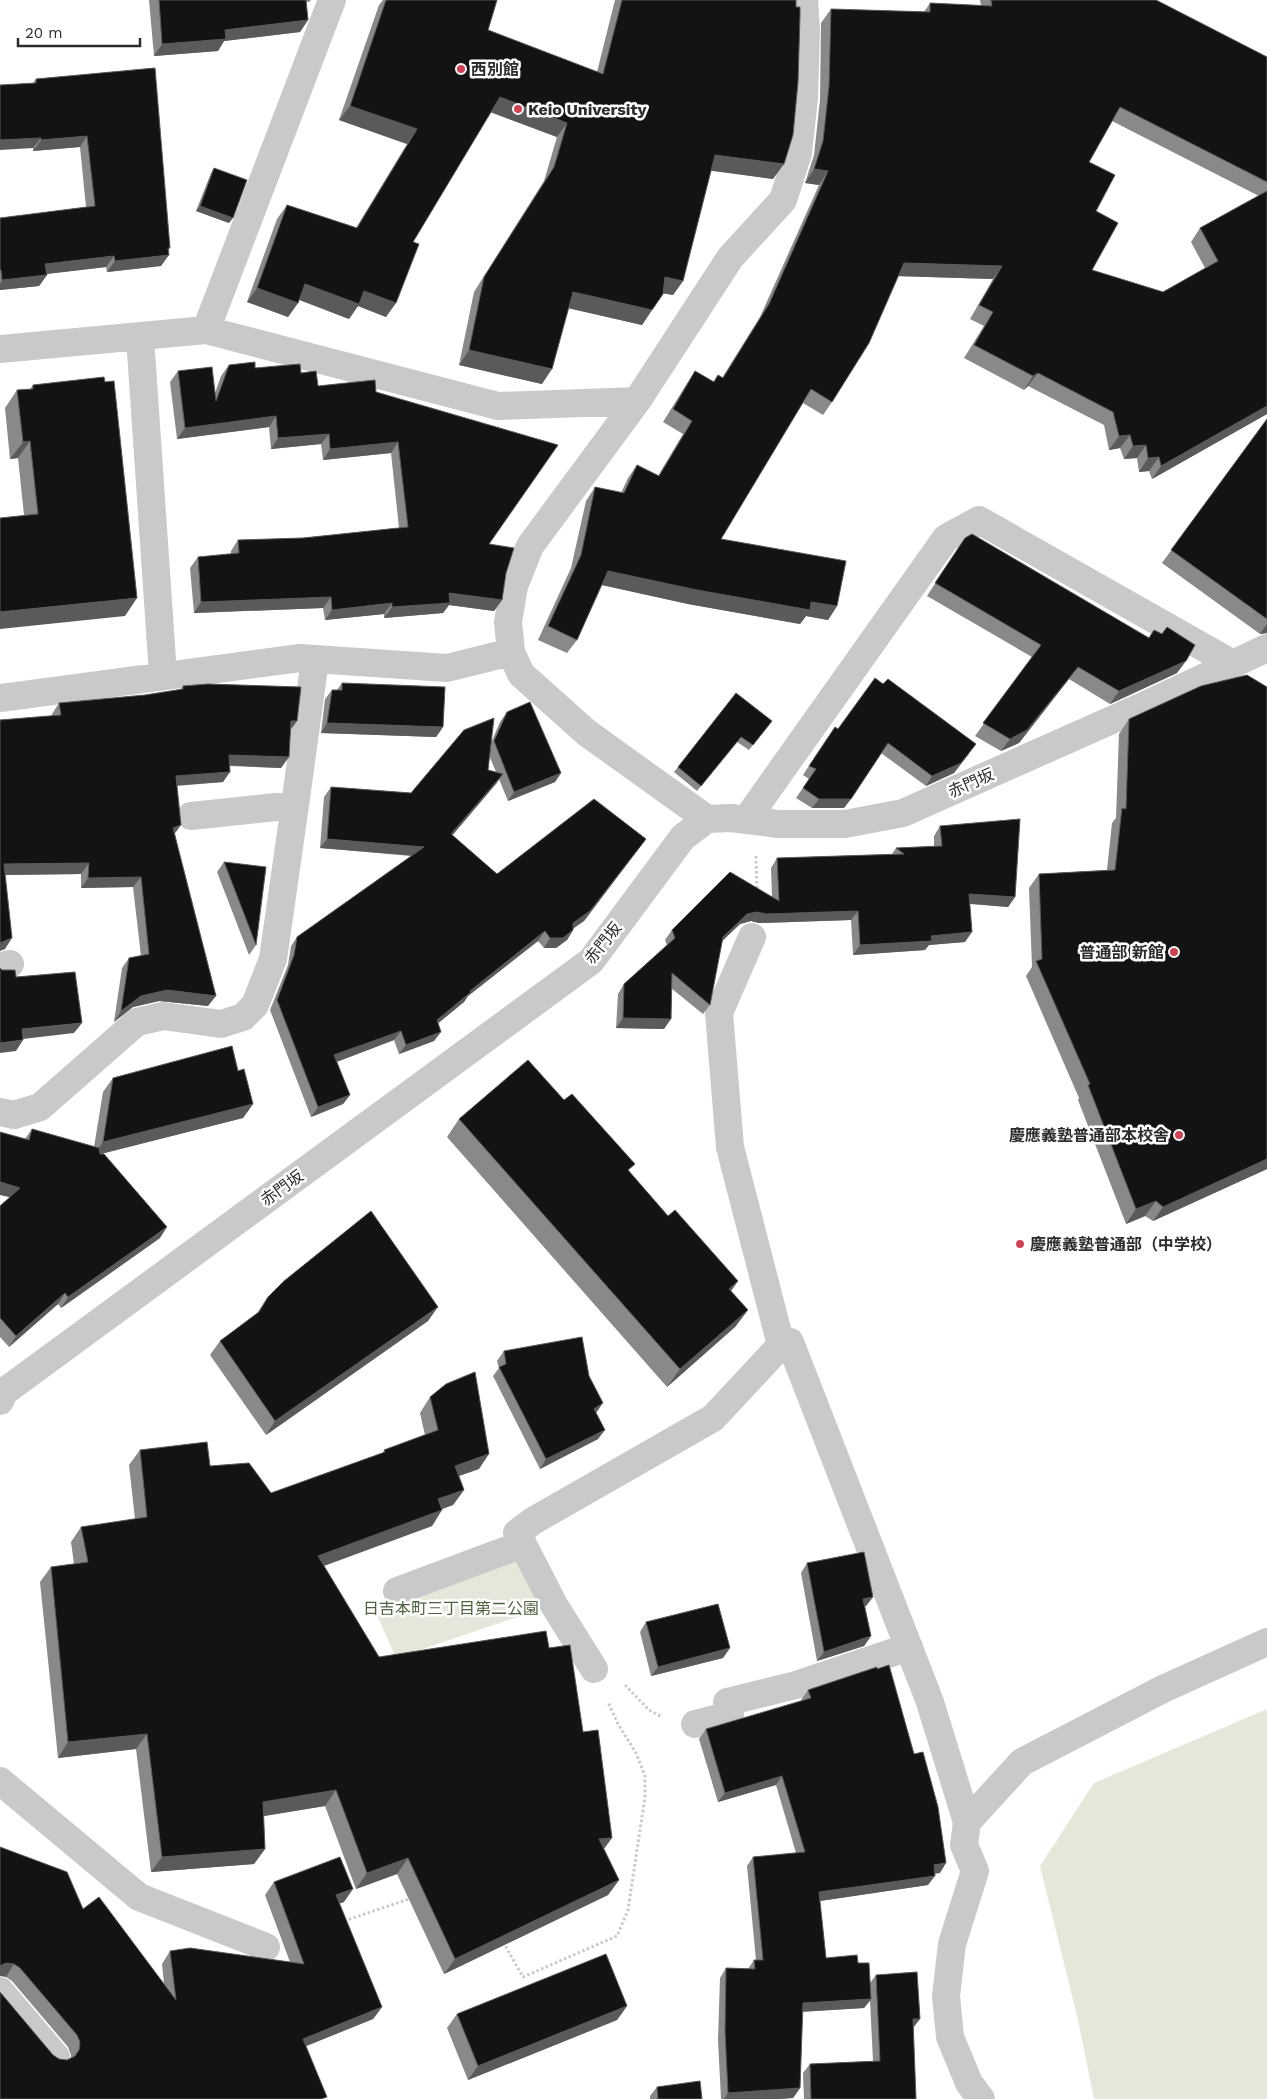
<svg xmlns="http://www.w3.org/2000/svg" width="1267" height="2099" font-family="'Work Sans','Noto Sans JP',sans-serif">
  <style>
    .green { fill: #e3e8db }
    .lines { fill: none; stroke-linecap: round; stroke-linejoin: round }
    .path { stroke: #c9c9c9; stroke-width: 3; stroke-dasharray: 2.5 2.5; stroke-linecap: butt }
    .minor { stroke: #c9c9c9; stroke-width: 28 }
    .wall { fill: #898989; fill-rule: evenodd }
    .shaded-wall { fill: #5a5a5a }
    .building { fill: #131313; stroke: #5a5a5a }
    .poi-dot { fill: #d04153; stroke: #fff; stroke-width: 2 }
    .labels { text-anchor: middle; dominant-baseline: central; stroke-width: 5; stroke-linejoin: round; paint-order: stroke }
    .poi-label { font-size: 16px; font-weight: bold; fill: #2c2c2c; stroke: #fff; text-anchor: start }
    .street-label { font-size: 16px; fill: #2c2c2c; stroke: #fff }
    .park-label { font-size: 16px; fill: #51623f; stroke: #fff }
  </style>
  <rect width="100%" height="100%" fill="#fff"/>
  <path class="green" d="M515,1555l29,53 -148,50 -24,-54z
    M1267,1709v390h-173l-16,-79 -38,-154 54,-83z"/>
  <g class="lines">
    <path class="path" d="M756,856l1,36
      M625,1685l24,25 13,7
      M344,1921l68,-23
      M503,1942l20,35 94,-41 11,-26 17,-113v-21l-9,-23 -18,-29 -10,-22"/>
    <path class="minor" d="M206,330l126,-330
      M140,337l23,338
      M0,349l206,-19 292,76 139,-5
      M0,698l300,-40 147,10 64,-16
      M191,816l104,-11 20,-145
      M707,819l-120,-86 -66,-59 -10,-22 -3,-30 6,-36 16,-40 107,-145 93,-143 53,-58 15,-47 6,-55 2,-69 -2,-29
      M746,820l200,-282 33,-18 254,144
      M752,937l-33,76 11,134 51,198
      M0,966l10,-2
      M0,1112l14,3 26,-8 97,-85 26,-6 58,8 22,-7 12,-12 18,-46 22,-154
      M0,1401l4,-9 587,-431 92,-124 24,-18 24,-1 47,6h67l58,-11 238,-106 126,-59
      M397,1591l126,-47
      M594,1669l-40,-64 -37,-72 16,-12 180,-103 68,-73 9,-3 140,360 37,120 -3,23 11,26 -23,73 -6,52 4,41 19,46 12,16
      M695,1724l35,-9 -3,-13 69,-17 113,-38
      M0,1781l139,116 127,50
      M967,1822l55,-60 141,-73 104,-47
      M0,1991l56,66"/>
  </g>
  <path class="wall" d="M149,0h162l-2,2h-3l2,18 -8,12 -76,9 -6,10 -64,5z
    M383,0h114l-9,30 109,42 18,-72h181l-23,179 -62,-9 -28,111 -10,14 -10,-2 -21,32 -73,-17 -27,76 -83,-19 15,-73 70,-111 13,-44 -66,-25 -78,130 -27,75 -28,-11 -9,13 -50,-19 -1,3 -10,14 -41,-15 30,-83 10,-14 69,23 51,-84 -68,-24 40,-115z
    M980,0h176l111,57v357l-115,65 -3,-8 -10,1 -2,-14 -13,1 -4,-11 -11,2 -5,-25 -76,-39 -4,4 -60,-32 20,-32 -14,-7 23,-40 -95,-3 -66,126 -9,13 -20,-12 -82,136 116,67 -9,14 -22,-4 -6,8 -112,-20 -87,-19 -24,55 -10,13 -29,-13 33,-72 15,-67 9,-14 26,6 7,-15 9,-13 21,11 25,-42 -20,-12 23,-37 9,-14 18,11 5,-7 4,3 38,-61 59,-132 -14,-2 9,-28 6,-55 1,-77 10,-14 93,3 6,-9 51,3zM1112,121l147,75 -59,32 -9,14 14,26 -42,24 -71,-22 4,-59 -7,-49z
    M155,68l13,183 -7,15 -54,6 -1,-5 -60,7 1,1 -8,11 -39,4v-72l86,-11 -6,-60 -47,4v-68l3,-4z
    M214,168l15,55 -33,-12 15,-38z
    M229,365l72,8 17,13 58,6 113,152 17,29 -4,27 -8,11 -45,-6 -6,8 -59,5v-4l-59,6 -2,-12 -129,5 -4,-45 8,-11 33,-3v-3l7,-11 65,-2 96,-10 -8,-75 -68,7 -2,-16 -50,5 -2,-22 -92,12 -7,-57 8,-11 37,22 6,-17z
    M33,385l92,231 -101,-101 -6,-57 -8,1 -5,-51 12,-18 13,-1z
    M1267,419v214l-7,1 -98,-71z
    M965,538l184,100 5,-8 8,4 5,-7 10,46 -67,31 -41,-25 -50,64 -18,8 -26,-15 57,-79 -105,-61z
    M342,683l101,44 -7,10 -115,-4 4,-34 7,-9h5z
    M183,686l107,44 -9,38 -51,-2 -7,16 -46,4 -2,48 33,172 -49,-5 -26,6 -19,15 8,-54 7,-10 12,-2 -8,-69 -52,1v-14l-76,1v74l-5,-229 52,-4v-2l7,-11 86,-8 35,-5z
    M507,712l54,61 -6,9 -47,19 -9,-22 -47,56 45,39 149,-35 -62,82 -11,7v2l-6,10 -11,8h-12l-6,-7 -70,55 -4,6 -26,21 -4,18 -35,13 -5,-14 -57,22 13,33 -7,9 -32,13 -41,-107 18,-45 3,-19 6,-9 114,-81 -91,-8 4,-51 7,-10 80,6 80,-50 9,-21zM489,755l7,17 -8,-2z
    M1129,719l138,450 -114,52 -8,-5 -19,8 -48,-124 1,-2 -53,-122 6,-9 -3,-79 10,-14 68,-4 5,-47 4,-5 3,-84z
    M772,721l-23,29 -12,-8 -40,49 -23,-19 4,-5z
    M838,729l131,25 -15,19 -28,13 -45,-33 -37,55h-32l-16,-10 13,-19 -6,-4 25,-38z
    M940,826l75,71 -7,10 -38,-3 -5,38 -36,3 -4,5 -72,5 -2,-35 -92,3 -8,-2 -11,3 -18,17 -12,64 -7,9 -32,-26 -7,41 -48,-1 2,-34 6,-10 43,-39 -2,-5 7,-10 100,-34 -1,-28 6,-10 115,-4 4,-6 38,-2v-10z
    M224,862l32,83 -7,10 -32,-83z
    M238,1071l15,33 -10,14 -143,36 60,84 -99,70 -3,-4 -49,43 -9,-10v-131l10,-9 15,-58 7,-10 62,18 9,-55 10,-14z
    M564,1100l65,72 39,44 70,65 -7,10 17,19 -13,17 -68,60 -220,-250 12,-18z
    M268,1297l160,24 -162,114 -56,-80 10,-14 37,-28z
    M504,1351l92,62 2,26 -58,30 -47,-93 6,-8 -2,-7z
    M430,1397l49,72 -20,7 5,14 -11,15 -11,4 -10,17 -108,40 55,91 170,-9 34,84 21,117 15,31 -11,15 -164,79 -47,-100 -41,15 -31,-83 -62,10 2,33 -11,15 -103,8 -15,-123 -78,9 -18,-176 11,-15 23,-3 -3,-22 10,-15 54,-8 -6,-54 11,-15 70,16 61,27 112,-40 1,-3 41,-15 -5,-22z
    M807,1563l66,34 -7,9 -1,1 6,29 -7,10 -47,15 -16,-88z
    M646,1622l77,36 -72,18 -11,-44z
    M808,1690l132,183h-5l-7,12 -108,16 6,57 32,5 12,20 6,-8 37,53 3,71h-112l-1,-26 7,-9 63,-3 -3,-60 -6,7 -62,4 -2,76 -7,10 -14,1h-58l-3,-59 2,-62 6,-10 22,1 6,-9h2l-9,-94 6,-9 43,-4 -20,-68 -58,17 -19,-63 7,-10 96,-28 -1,-1z
    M0,1847l83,62 81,75 -2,-20 8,-13 120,11 -25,-67 9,-13 70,20 -5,1 43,104 -9,12 -67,27 -306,53 53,-44 6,4 8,1 4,-2v-3l-3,-8 -56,-66 -6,-4z
    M627,2006l-10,14 -149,60 -21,-52 10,-14z
    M657,2087l45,12h-52v-3z"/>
  <path class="shaded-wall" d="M308,20l-8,12 -76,9 -6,10 -64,5 8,-12 63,-14z
    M500,97l67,26 -10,14 -67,-25z
    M350,106l67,23 -10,15 -68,-24z
    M87,136l-7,11 -47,4 8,-11z
    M41,138l-8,10 -33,2v-10z
    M715,155l69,9 -11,15 -68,-9z
    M814,169l14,2 -9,14 -14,-2z
    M200,206l33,12 -4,5 -33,-12z
    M170,248l-5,7h4l-8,11 -54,6 8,-11z
    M114,256l-8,11 -68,8 7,-11z
    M904,263l98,3 -9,13 -99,-3z
    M47,275l-8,11 -39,4v-6l2,-4z
    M665,277l18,4 -10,14 -18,-3z
    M305,284l59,7 32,12 -10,14 -28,-11 -9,13 -54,-21z
    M257,288l41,15 -10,14 -41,-15z
    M573,292l79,18 -10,15 -79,-18z
    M469,350l83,19 -10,15 -83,-19z
    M1038,373l-10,13 -4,4 9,-14z
    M1267,406v8l-115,65 9,-13z
    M276,416l-7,11 -92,12 8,-11z
    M329,434l-8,10 -50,5 7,-11z
    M1130,435l-10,13 -11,2 10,-14z
    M30,441l-12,17 -8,1 13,-17z
    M398,442l-7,11 -68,7 7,-11z
    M1146,445l-9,13 -13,1 9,-13z
    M1159,457l-10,14 -10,1 9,-14z
    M608,571l203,31 26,4 -9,14 -22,-4 -6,8 -112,-20 -90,-20z
    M449,593l53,7 -8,11 -45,-6 -6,8 -59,5 8,-11z
    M331,597l-8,11 -129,5 7,-11z
    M137,598l-12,18 -125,13v-17z
    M392,603l-8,11 -59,6 7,-10z
    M1267,624v9l-7,1z
    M1186,661l-9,12 -67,31 9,-13z
    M1078,667l-9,12 -50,64 -18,8 9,-12z
    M291,721h6l-8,11z
    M327,723l116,4 -7,10 -115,-4z
    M976,744l-22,29 -28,13 6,-10z
    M229,755l60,2 -8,11 -59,-3z
    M230,772l-7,10 -55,4 8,-10z
    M561,773l-6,9 -47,19 6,-9z
    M503,774l-7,10 -51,60 6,-10z
    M819,799h32l-7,9h-32z
    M181,825l-8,11v-8z
    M327,839l97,8 -6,9 -98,-8z
    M646,839l-62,82 -17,12 6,-10z
    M89,863l-8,11 -81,1 4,-11z
    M141,877l-8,10 -52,1 7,-10z
    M969,894l46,3 -7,10 -46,-4z
    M858,911l-7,9 -92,3 -8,-2 -11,3 -24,23 7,-10 24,-23 10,-2z
    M573,930l-6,10 -11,8h-12l6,-10z
    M545,931l-7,10 -70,55 -4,6 -34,28 7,-10 33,-29z
    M972,932l-7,10 -36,3 -4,5 -72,5 7,-10 71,-9z
    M12,938l-7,11 -5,2v-8z
    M167,990l49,6 -8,10 -49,-5 -26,6 -19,15 7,-11 20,-15z
    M623,1018l48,1 -7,10 -48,-1z
    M82,1023l-8,10 -60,7 8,-11z
    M401,1031l-7,9 -66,25 6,-10z
    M441,1032l-7,9 -35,13 7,-9z
    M23,1040l-7,11 -16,2v-10z
    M350,1095l-7,9 -32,13 7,-10z
    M253,1104l-10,14 -150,38 10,-14z
    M1267,1159v10l-114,52 10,-14z
    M0,1182l20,6 -7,10 -13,-3z
    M1156,1201l-11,15 -19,8 10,-15z
    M167,1227l-7,11 -99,70 7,-11z
    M738,1281l-13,18 4,-10z
    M65,1293l-7,11 -49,43 7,-11z
    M438,1307l-10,14 -162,114 9,-14z
    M748,1310l-13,17 -68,60 13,-18z
    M603,1403l-7,10 -9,5 7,-9z
    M605,1430l-7,9 -58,30 6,-10z
    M489,1454l-10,15 -35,12 11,-15z
    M464,1490l-11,15 -25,9 10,-15z
    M442,1510l-10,16 -125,46 11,-16z
    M873,1597l-7,9 -10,2 7,-9z
    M871,1636l-7,10 -47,15 7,-9z
    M730,1648l-7,10 -72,18 7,-9z
    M147,1734l-11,15 -78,9 10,-16z
    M782,1776l-6,9 -58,17 7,-9z
    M336,1790l-11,16 -73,12 11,-16z
    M612,1838l-11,15 -2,-14z
    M265,1849l-11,15 -103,8 11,-15z
    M408,1858l-11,16 -41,15 11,-16z
    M946,1863l-6,10 -13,2 7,-10z
    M935,1876l-7,9 -115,17 6,-10z
    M619,1880l-11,15 -164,79 11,-15z
    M353,1889l-9,13 -17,6 9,-13z
    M6,1963l8,1 -8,13 -6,-1v-10z
    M871,1999l-7,9 -68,4 7,-9z
    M627,2006l-10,14 -149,60 10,-14z
    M382,2007l-9,12 -79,32 9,-12z
    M913,2019h7l-7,9z
    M800,2088l-7,10 -14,1h-55l4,-6z"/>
  <path class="building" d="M159,0h147l2,20 -83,10 1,9 -64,5z
    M386,0h111l-9,30 115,44 19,-74h174v7h4v8l-2,67 -5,53 -9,29 -69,-9 -32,126 -18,-4 -2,17 -11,16 -79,-18 -21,77 -83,-19 15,-73 70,-110 13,-44 -67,-26 -87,145 6,2 -23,59 -32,-12 -5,13 -54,-20 -7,19 -41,-15 30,-83 70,23 60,-99 -67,-23z
    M991,0h165l111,57v125l-147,-75 -31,55 26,13 -19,36 22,12 -26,47 71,22 55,-31 -18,-33 67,-37v215l-106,60 -2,-9 -11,1 -2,-13 -13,1 -3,-11 -11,1 -6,-24 -75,-39 -5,3 -59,-31 19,-33 -14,-7 23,-39 -98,-3 -35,80 -37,59 -21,-13 -90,150 125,22 -9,45 -26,-4 -1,8 -113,-20 -89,-19 -31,69 -29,-14 33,-71 14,-68 29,6 13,-28 22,11 33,-55 -19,-12 22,-38 19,11 4,-7 5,3 46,-74 59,-133 -14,-2 9,-28 6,-55 2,-77 99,3v-9l62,3z
    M155,68l15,180h-2l1,7 -54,6 -1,-5 -69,8 2,11 -45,5 -1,-10h-1v-52l95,-12 -8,-70 -46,4v-2l-41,2v-55l36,-2v-4z
    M214,168l33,12 -14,38 -33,-12z
    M255,362v6l45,-4 1,9 15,-2 2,15 57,-6 1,12 182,53 -69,99 25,4 -8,25 -4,27 -53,-7 1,10 -58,4v-4l-60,7 -1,-13 -130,5 -3,-45 41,-4 -1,-13 65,-2 105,-11 -10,-85 -68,7 -1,-15 -51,4 -2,-22 -91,12 -7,-57 34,-4 4,34 13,-36z
    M104,377l1,5 9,-1 23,217 -137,14v-94l38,-4 -8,-73 -7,1 -6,-52 16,-1v-4z
    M1267,419v200l-96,-69z
    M972,534l177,104 5,-8 8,4 5,-7 28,18 -9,16 -67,30 -41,-24 -51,63 -17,9 -27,-16 58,-78 -106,-62 30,-45z
    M1247,675l20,12v472l-104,48 -7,-6 -20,8 -48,-124 2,-1 -54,-123 6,-2 -3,-85 76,-4 7,-62 4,1 3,-90 72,-33z
    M875,678l8,6 5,-5 88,65 -15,19 -29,13 -44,-33 -37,56h-32l-16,-11 13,-19 -7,-3 26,-39 3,2z
    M342,683l103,4 -2,40 -116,-4 5,-33h10z
    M208,684l93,3 -4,34h-6l-2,36 -60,-2 1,17 -54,4 5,49 -8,3 43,168 -49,-6 -26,6 -20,15 8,-53 20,-4 -8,-77 -53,1 1,-15 -85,1 8,74 -12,5v-223l61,-5 -2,-12 86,-8 38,-6v-3z
    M736,693l36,28 -19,24 -12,-8 -40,49 -23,-19z
    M530,702l31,71 -47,19 -20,-51 13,-29z
    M494,718l-6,52 15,4 -52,60 46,40 97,-75 52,40 -56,72 -17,12v7l-10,8h-13l-5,-7 -75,60 1,1 -34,28 4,12 -35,13 -5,-14 -67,24 16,40 -32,12 -41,-107 17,-45 3,-18 127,-90 -97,-8 4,-52 80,6 53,-63z
    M1020,819l-5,78 -46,-3 3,38 -41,4 1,5 -72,4 -2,-34 -92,3 -9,-2 -10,2 -24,23 -13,68 -38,-32 -1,46 -48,-1 1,-34 51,-46 -3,-8 58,-58 49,29 -2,-43 127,-4 -8,-6 46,-2 -2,-20z
    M224,862l42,5 -10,78z
    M0,968l2,2h13l1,7 59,-5 7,51 -60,6 1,11 -23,3z
    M232,1046l6,25 6,-2 9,35 -150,38 10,-64z
    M528,1060l36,40 8,-6 63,70 -7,6 40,46 7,-6 63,71 -9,8 19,21 -68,59 -221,-250z
    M32,1129l67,19 1,6h4l63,73 -99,70 -3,-4 -49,43 -16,-18v-112l20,-18 -20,-6v-50l29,8z
    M371,1211l67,96 -163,114 -55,-80 39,-29 9,-15 16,-16z
    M582,1337l7,39 14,27 -9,6 11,21 -59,29 -47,-92 7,-3 -2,-13z
    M475,1372l14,82 -34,12 9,24 -26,9 4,11 -124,46 61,101 167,-26 3,17 21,-3 13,87 15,-2 14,108 -13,1 20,41 -164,79 -47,-101 -41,15 -31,-83 -73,12 2,47 -103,8 -15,-123 -79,8 -17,-175 37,-5 -7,-35 66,-10 -7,-67 67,-8 3,24 39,-3 22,30 114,-41 -1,-2 54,-20 -8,-33 16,-13z
    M864,1552l9,45 -10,2 8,37 -47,16 -17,-89z
    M718,1604l12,44 -72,19 -12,-45z
    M889,1665l25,89 9,-2 15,55 8,56 -12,2 1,11 -116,16 7,66 31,-3 1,8h11l2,36 -68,4 -3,85 -72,5 -3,-62 1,-63 29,1 -1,-9h9l-10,-103 52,-5 -23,-76 -57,17 -19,-64 105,-31 -3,-8 69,-23v2z
    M0,1847l67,25 16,37 16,-12 77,103 -6,-49 20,-3 114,16 -30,-82 66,-25 13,32 -17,6 46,112 -79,32 24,58 -6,2h-321v-107l53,63 6,4 8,1 8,-4 4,-6 1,-8 -3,-7 -57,-67 -6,-4 -8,-1 -6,3z
    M606,1954l21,52 -149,60 -21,-52z
    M917,1972l3,47h-7l3,80h-105l-1,-35 70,-3 -4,-86z
    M700,2081l2,18h-45h1l-1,-12z"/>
  <g class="poi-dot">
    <circle cx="461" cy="69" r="5"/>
    <circle cx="518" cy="109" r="5"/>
    <circle cx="1174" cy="952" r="5"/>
    <circle cx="1179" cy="1135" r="5"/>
    <circle cx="1020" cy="1244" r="5"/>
  </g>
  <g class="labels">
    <g class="poi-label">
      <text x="471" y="69">西別館</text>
      <text x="528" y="109">Keio University</text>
      <text x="1164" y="952" text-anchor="end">普通部 新館</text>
      <text x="1169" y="1135" text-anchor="end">慶應義塾普通部本校舎</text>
      <text x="1030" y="1244">慶應義塾普通部（中学校）</text>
    </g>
    <g class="street-label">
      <text transform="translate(971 783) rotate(-24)">赤門坂</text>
      <text transform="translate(603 943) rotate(-51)">赤門坂</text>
      <text transform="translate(282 1188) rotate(-36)">赤門坂</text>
    </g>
    <g class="park-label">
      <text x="451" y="1608">日吉本町三丁目第二公園</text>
    </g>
  </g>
  <path d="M18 38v8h122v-8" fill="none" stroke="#2c2c2c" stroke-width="2.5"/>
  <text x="25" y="38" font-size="15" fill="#2c2c2c" stroke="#ffffff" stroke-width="4" paint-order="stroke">20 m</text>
</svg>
